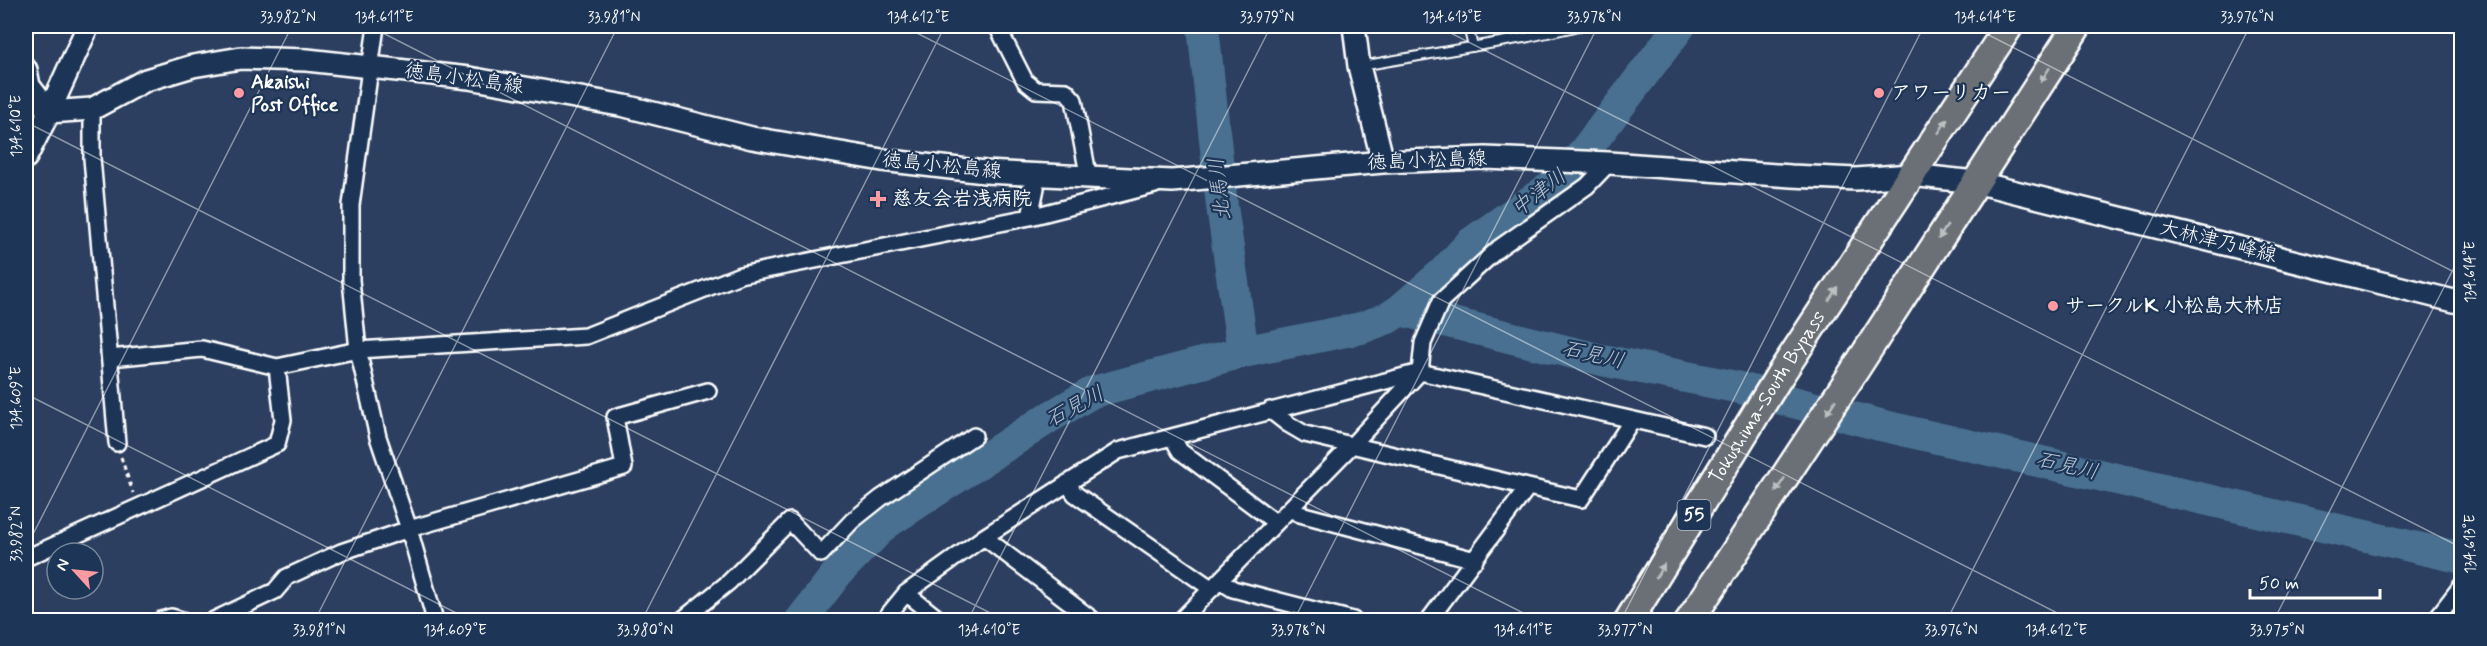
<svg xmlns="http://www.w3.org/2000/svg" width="2487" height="646" font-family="Mynerve,'Klee One',sans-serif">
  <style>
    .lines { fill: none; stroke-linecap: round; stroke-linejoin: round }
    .river { stroke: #486f90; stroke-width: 32 }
    .lane-casing { stroke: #fff; stroke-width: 12 }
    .street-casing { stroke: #fff; stroke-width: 20 }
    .secondary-casing { stroke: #fff; stroke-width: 26 }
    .highway-casing { stroke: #fff; stroke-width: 32 }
    .path { stroke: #fff; stroke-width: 3; stroke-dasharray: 4.5 4.5; stroke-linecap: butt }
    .lane { stroke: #1d3557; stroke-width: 8 }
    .street { stroke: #1d3557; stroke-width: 15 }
    .secondary { stroke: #1d3557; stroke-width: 21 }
    .highway { stroke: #6a7074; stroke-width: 27 }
    .oneway { fill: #bcbfc0 }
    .ticks { fill: none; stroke: #fff; stroke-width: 1.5; stroke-opacity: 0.45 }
    .poi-dot { fill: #ff9aa2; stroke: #1d3557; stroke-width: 2 }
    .labels { text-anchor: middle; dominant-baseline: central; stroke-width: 4.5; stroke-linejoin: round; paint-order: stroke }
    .shield { fill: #1d3557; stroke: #bbc2cd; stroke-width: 1.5 }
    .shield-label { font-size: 18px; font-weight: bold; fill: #fff }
    .street-label { font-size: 20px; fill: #fff; stroke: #1d3557 }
    .poi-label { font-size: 20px; font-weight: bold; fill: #fff; stroke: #1d3557; text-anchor: start }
    .water-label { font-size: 21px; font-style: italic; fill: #b6c5d3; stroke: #1d3557 }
    .neatline { fill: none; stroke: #fff; stroke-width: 2 }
    .ticks-label { font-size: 15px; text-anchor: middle; fill: #fff }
  </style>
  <rect width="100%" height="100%" fill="#2c3f60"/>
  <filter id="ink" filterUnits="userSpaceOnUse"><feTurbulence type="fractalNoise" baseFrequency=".0167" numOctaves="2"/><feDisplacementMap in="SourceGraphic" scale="12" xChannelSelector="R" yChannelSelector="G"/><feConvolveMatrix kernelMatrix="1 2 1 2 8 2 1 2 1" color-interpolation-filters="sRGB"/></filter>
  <g filter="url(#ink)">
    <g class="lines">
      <path class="river" d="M1203,26l19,180 21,146
        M1400,310l202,50 134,27 144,38 582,133
        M801,620l38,-49 46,-47 163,-106 45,-26 150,-40 118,-24 27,-10 12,-8 44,-38 27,-29 94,-66 115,-151"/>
      <g class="lane-casing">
        <path id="lane" d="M1468,26l5,21
          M1361,66l168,-29 51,-11"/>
      </g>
      <g class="street-casing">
        <path id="street" d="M376,26l-25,179v75l7,70 20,87 31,92 26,91
          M997,26l28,55 11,9 30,1 8,9 15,79
          M92,109v49l25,285
          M1027,175l9,13 -6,29
          M110,358l92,-9 75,18
          M1270,410l18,14 17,10 223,53 -99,133
          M1172,437l8,14 95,71
          M1067,483l8,11 137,95
          M1528,487l53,12 51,-79
          M1290,509l10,5 175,46
          M984,537l109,83
          M26,558l251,-114 6,-24 -6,-53 81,-17 228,-14 154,-61 290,-58 125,-32
          M1220,581l13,8 120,31
          M906,593l34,27
          M161,620l10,-3 11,3
          M214,620l61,-29 12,-14 54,-25 68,-23 215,-62 -9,-50 93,-26
          M682,620l47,-38 61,-61 31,33 31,-33 29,-23 93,-62
          M884,620l22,-27 78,-56 134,-86 302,-79 285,64
          M1181,620l172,-176 67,-72 3,-29 18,-42 58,-53 88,-62 22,-23
          M2435,620l27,-35"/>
      </g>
      <g class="secondary-casing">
        <path id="secondary" d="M1354,26l5,40 24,96
          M26,70l3,16 20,26
          M49,112l43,-3 54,-29 47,-14 48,-8 66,2 162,18 156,28 127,32 130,22 103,12 187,9 211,-19 102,-4 124,5 182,13 65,3 55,-4 64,7 487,121
          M26,157l23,-45 39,-86"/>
      </g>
      <g class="highway-casing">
        <g id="highway">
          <path id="s1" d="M1629,620l149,-242 231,-352"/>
          <path d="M1690,620l159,-241 228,-353"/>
        </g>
      </g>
      <path class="path" d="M121,457l12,36"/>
      <use href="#lane" class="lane"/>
      <use href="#street" class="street"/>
      <use href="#secondary" class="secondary"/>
      <use href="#highway" class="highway"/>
    </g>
    <defs><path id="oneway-solid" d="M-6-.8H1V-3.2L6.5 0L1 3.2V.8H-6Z" transform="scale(1.5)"/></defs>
    <g class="oneway">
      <use href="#oneway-solid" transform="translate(2045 75) rotate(123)"/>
      <use href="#oneway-solid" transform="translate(1943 126) rotate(-57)"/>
      <use href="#oneway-solid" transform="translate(1943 232) rotate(123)"/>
      <use href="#oneway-solid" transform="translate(1833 294) rotate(-57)"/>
      <use href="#oneway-solid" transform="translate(1831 407) rotate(123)"/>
      <use href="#oneway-solid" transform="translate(1780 485) rotate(123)"/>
      <use href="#oneway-solid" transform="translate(1660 571) rotate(-59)"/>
    </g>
  </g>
  <path class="ticks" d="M369,26l1168,594M903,26l1168,594M1437,26l1025,522M1971,26l491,250M26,122l978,498M26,394l444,226M26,548l266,-522M315,620l303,-594M642,620l303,-594M968,620l303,-594M1294,620l304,-594M1621,620l303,-594M1947,620l303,-594M2274,620l188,-368"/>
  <g class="poi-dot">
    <circle cx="239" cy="93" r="6"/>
    <circle cx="1879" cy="93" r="6"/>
    <path d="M875 190h6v6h6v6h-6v6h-6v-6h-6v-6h6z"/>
    <circle cx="2053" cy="306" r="6"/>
  </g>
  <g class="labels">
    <rect class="shield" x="1677.5" y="500" width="33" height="30" rx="4.5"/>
    <g class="shield-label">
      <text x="1694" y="515">55</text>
    </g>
    <g class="street-label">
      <text transform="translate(464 79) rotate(8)">徳島小松島線</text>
      <text transform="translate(1427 161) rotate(-2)">徳島小松島線</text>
      <text transform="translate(942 166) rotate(6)">徳島小松島線</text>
      <text transform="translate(2218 242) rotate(14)">大林津乃峰線</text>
      <text stroke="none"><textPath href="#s1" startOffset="262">Tokushima-South Bypass</textPath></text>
    </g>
    <g class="poi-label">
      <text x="251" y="82">Akaishi<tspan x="251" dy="23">Post Office</tspan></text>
      <text x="1891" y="93">アワーリカー</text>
      <text x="892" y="199">慈友会岩浅病院</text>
      <text x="2065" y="306">サークルK 小松島大林店</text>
    </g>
    <g class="water-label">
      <text transform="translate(1220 189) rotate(-97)">北馬川</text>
      <text transform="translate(1539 193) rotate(-38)">中津川</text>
      <text transform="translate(1593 355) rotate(13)">石見川</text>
      <text transform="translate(1075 407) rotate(-28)">石見川</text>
      <text transform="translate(2067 466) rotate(13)">石見川</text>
    </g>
  </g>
  <rect width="2487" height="646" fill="none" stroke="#1d3557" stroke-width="66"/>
  <g transform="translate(75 571) rotate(297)"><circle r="28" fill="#1d3557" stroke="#77869a" stroke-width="1.5"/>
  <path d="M0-4.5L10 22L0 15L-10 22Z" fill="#ff9aa2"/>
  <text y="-9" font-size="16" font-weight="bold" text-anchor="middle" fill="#ffffff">N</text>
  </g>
  <path d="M2250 589v9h130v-9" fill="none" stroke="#ffffff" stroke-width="3"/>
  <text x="2259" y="589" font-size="18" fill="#ffffff" stroke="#1d3557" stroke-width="4.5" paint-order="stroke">50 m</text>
  <rect x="33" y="33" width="2421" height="580" class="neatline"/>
  <g class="ticks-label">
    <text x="288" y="22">33.982°N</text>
    <text x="384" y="22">134.611°E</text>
    <text x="614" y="22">33.981°N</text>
    <text x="918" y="22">134.612°E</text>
    <text x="1267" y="22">33.979°N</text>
    <text x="1452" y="22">134.613°E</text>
    <text x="1594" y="22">33.978°N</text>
    <text x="1985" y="22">134.614°E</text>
    <text x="2247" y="22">33.976°N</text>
    <text transform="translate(16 126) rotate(-90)" y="5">134.610°E</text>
    <text transform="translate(2470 272) rotate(-90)" y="5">134.614°E</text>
    <text transform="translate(16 398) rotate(-90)" y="5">134.609°E</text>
    <text transform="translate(16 534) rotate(-90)" y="5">33.982°N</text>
    <text transform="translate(2470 544) rotate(-90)" y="5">134.613°E</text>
    <text x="319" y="635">33.981°N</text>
    <text x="455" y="635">134.609°E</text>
    <text x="645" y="635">33.980°N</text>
    <text x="989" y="635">134.610°E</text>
    <text x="1298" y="635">33.978°N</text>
    <text x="1523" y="635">134.611°E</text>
    <text x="1625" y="635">33.977°N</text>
    <text x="1951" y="635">33.976°N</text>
    <text x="2056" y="635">134.612°E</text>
    <text x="2277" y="635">33.975°N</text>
  </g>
</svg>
